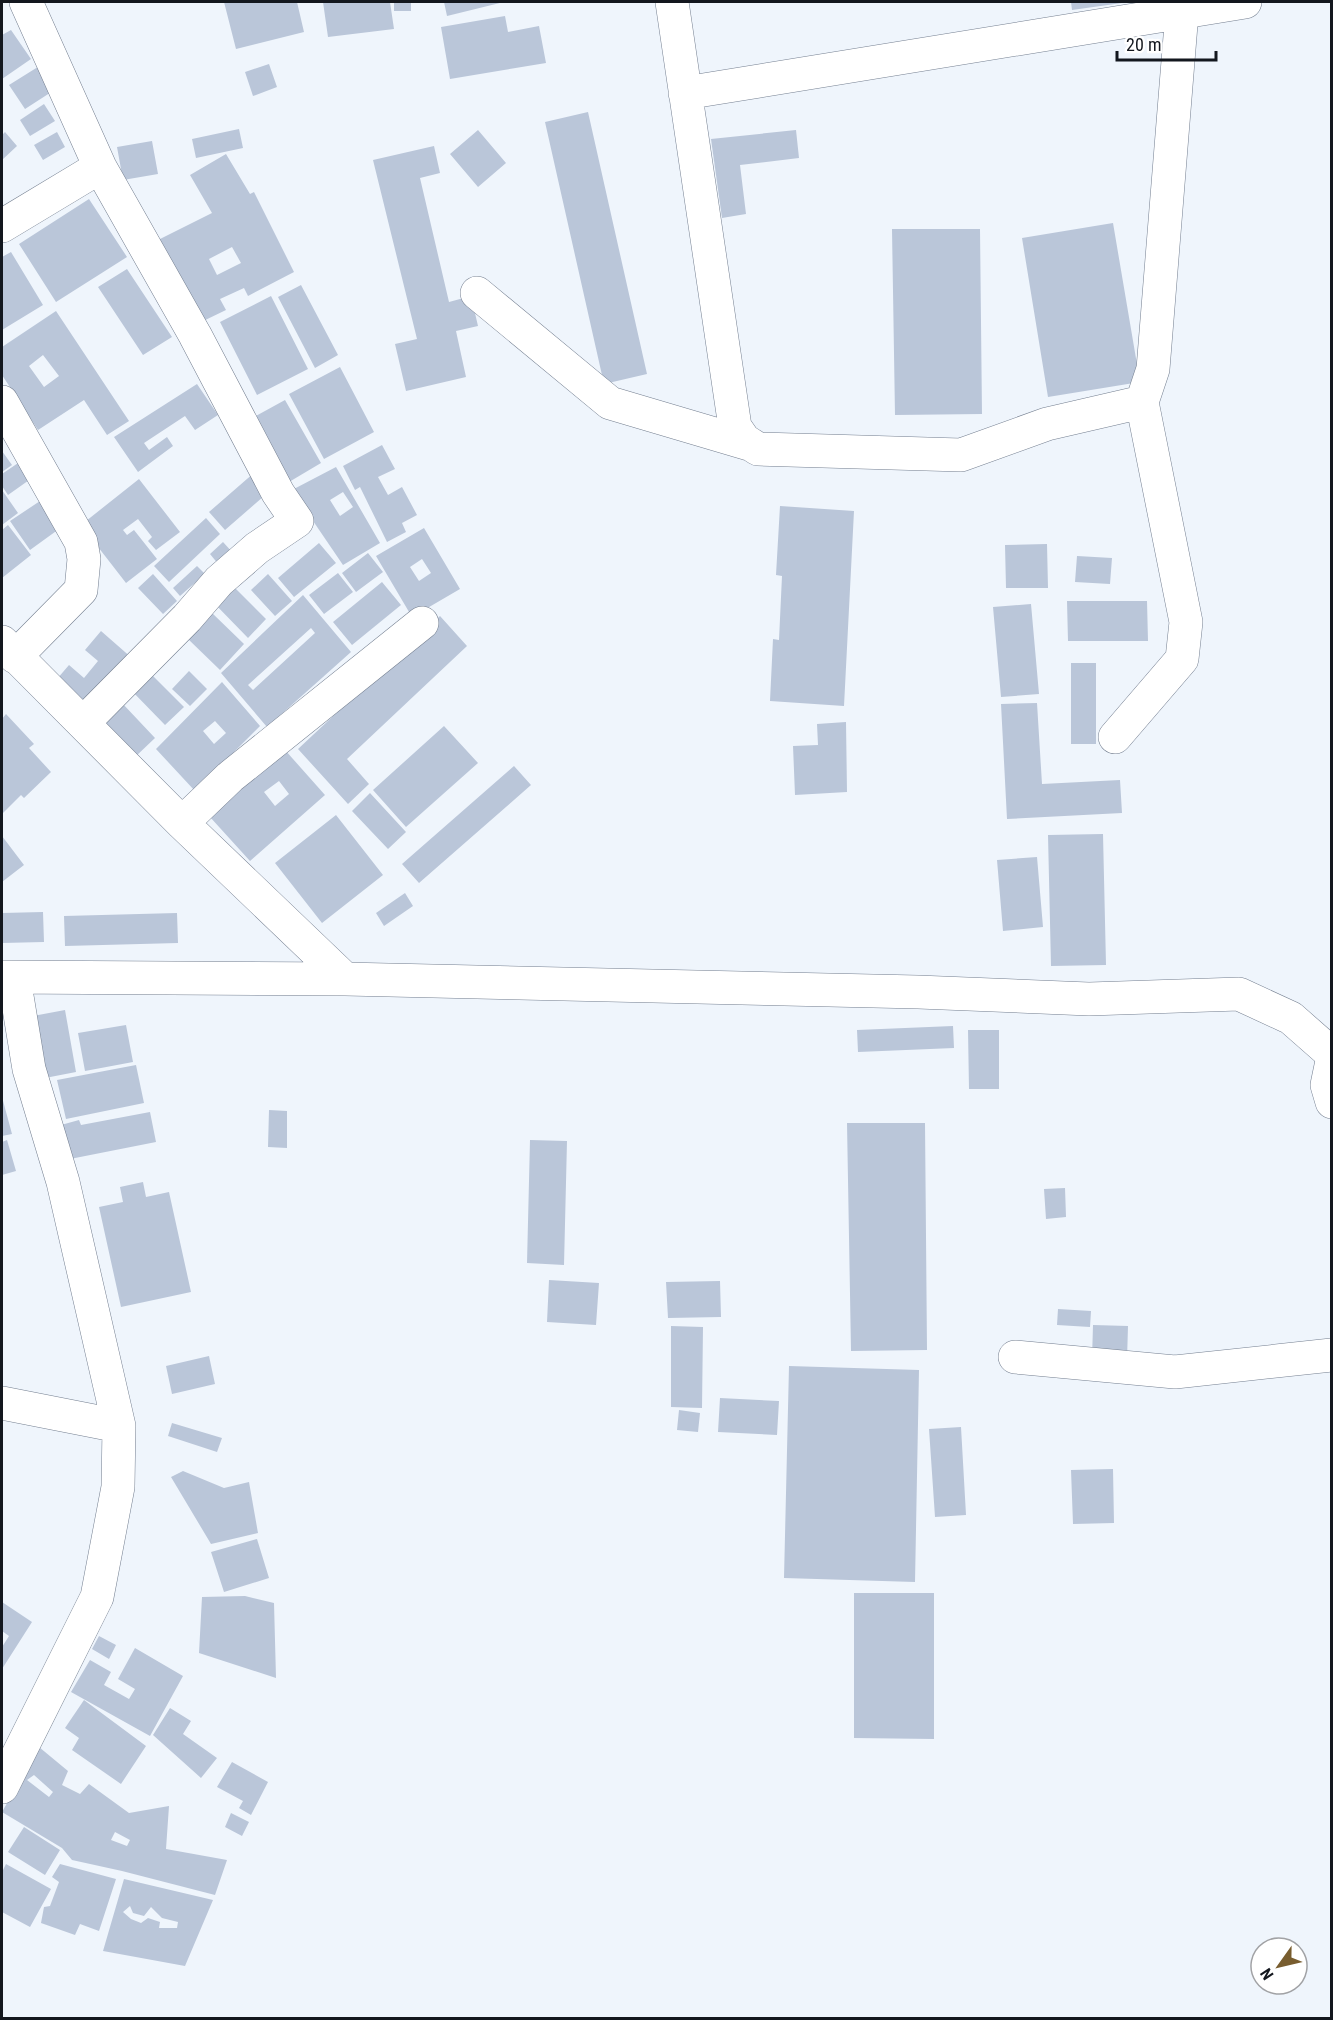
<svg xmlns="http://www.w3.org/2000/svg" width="1333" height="2020" font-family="'Roboto Condensed',sans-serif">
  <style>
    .building { fill: #bac6d9; fill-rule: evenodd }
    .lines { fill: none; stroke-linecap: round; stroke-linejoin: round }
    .minor-casing { stroke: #747f90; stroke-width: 34 }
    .major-casing { stroke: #747f90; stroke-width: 34 }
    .minor { stroke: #fff; stroke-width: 33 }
    .major { stroke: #fff; stroke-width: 33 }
  </style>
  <rect width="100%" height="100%" fill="#eff5fc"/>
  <path class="building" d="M224,2h73l7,30 -68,17z
    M323,2h67l4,27 -66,8z
    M394,2h17v9h-17z
    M444,2h60l-57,14z
    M1071,2h51v1l-50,7z
    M505,16l3,16 31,-6 7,37 -96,16 -9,-52z
    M11,30l20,29 -29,20v-44z
    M269,64l8,23 -24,9 -8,-24z
    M41,65l15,24 -31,20 -16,-24z
    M44,104l11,17 -25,15 -10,-16z
    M588,112l59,262 -43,10 -59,-262z
    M239,129l4,19 -47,10 -4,-19z
    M478,130l28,33 -28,24 -28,-33z
    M796,130l3,28 -59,7 6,49 -24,4 -11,-79z
    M5,132l12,14 -15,14v-25z
    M57,132l8,15 -22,13 -9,-15z
    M152,141l6,33 -35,6 -6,-33z
    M434,146l6,27 -20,5 29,124 22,-6 7,30 -22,5 10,46 -60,14 -11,-47 22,-5 -44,-179z
    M226,154l24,40 4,-2 40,80 -46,24 -4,-8 -24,11 6,11 -29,14 -41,-83 56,-28 -22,-38zM232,247l9,16 -24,12 -8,-16z
    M89,199l38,58 -71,45 -37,-58z
    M1113,223l27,159 -92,15 -26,-159z
    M892,229h88l2,185 -87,1z
    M11,252l32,53 -41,25v-73z
    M127,269l45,68 -29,18 -45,-68z
    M301,285l37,70 -23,13 -37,-71z
    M271,296l37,73 -51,26 -37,-73z
    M56,311l73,110 -22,14 -23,-35 -46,30 -36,-55v-28zM43,355l16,21 -15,11 -15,-21z
    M340,367l34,65 -50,27 -35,-65z
    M197,384l21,31 -23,15 -10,-14 -41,27 5,7 18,-13 6,9 -35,26 -24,-35z
    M285,400l36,63 -32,19 -37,-64z
    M382,445l13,24 -17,8 10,18 14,-8 15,28 -15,8 4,9 -19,10 -27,-55 -5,3 -12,-24z
    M2,451l10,14 -10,7z
    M21,461l11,17 -24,17 -6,-9v-12z
    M336,467l44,76 -37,22 -51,-75zM343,492l10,15 -13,9 -10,-16z
    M255,472l16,18 -46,40 -16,-18z
    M139,479l41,53 -24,18 -8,-9 4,-4 -14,-18 -15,11 4,5 7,-5 23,29 -31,24 -45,-58z
    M2,490l16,23 -16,12z
    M40,501l19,28 -29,21 -20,-29z
    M780,506l74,5 -10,195 -74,-5 3,-62 6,1 3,-64 -6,-1z
    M206,518l14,16 -51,48 -15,-16z
    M8,525l23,30 -29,23v-48z
    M424,528l36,61 -48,28 -36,-61zM422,559l9,14 -12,8 -9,-14z
    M223,542l10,11 -14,12 -9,-11z
    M319,543l17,20 -42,34 -16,-19z
    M1047,544l1,44h-42l-1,-43z
    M368,553l15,19 -27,20 -14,-19z
    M1077,556l35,2 -2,26 -35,-2z
    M197,566l8,8 -25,22 -7,-8z
    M338,573l15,19 -29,22 -15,-19z
    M153,574l24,27 -14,13 -25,-26z
    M268,574l24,27 -17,15 -24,-26z
    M382,582l19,23 -49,40 -19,-23z
    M230,583l36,36 -18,19 -36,-37z
    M303,595l48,57 -84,75 -46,-54zM311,628l4,5 -62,57 -5,-5z
    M1067,601h80l1,40h-80z
    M1031,604l8,90 -38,3 -8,-90z
    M211,612l33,32 -24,26 -33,-32z
    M440,616l27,30 -120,113 22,25 -21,20 -50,-55z
    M101,631l32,28 -43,49 -33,-29 12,-14 15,13 14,-17 -13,-11z
    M1071,663h25v81h-25z
    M147,670l37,37 -19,18 -36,-37z
    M189,671l18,18 -17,17 -18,-17z
    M222,682l38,44 -65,65 -39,-42zM215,721l11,12 -12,11 -11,-13z
    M122,703l33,35 -21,20 -32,-36z
    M1037,703l5,81 78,-4 2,33 -115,6 -6,-115z
    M6,714l28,30 -5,4 22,24 -27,26 -3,-3 -19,19v-95z
    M846,722l1,70 -52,3 -2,-49 25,-1 -1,-21z
    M444,726l34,37 -72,64 -33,-37z
    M285,750l40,45 -75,66 -40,-44zM279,781l10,13 -14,12 -11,-14z
    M514,766l17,19 -112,98 -17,-19z
    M370,793l36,39 -18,17 -36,-38z
    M336,815l47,60 -61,48 -47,-60z
    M1103,834l3,131 -55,1 -3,-131z
    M2,836l22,29 -22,17z
    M1037,857l6,70 -40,4 -6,-71z
    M405,893l8,13 -29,20 -8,-13z
    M43,912l1,30 -42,1v-30z
    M177,913l1,30 -113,3 -1,-30z
    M65,1010l11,62 -31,6 -12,-62z
    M126,1025l7,37 -48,9 -7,-38z
    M953,1026l1,22 -96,4 -1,-22z
    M968,1030h31v59h-30z
    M136,1065l8,38 -78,16 -9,-39z
    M2,1097l10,37 -10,2z
    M269,1110l18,1v37l-19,-1z
    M150,1112l6,30 -86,17 -9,-34 18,-5 2,5z
    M847,1123h78l2,227 -76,1z
    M7,1140l9,31 -14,4v-33z
    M530,1140l37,1 -3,124 -37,-2z
    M143,1182l3,15 23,-5 22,100 -70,15 -22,-100 24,-5 -3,-15z
    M1065,1188l1,29 -20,2 -2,-30z
    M549,1280l50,3 -3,42 -49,-3z
    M720,1281l1,36 -53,1 -2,-36z
    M1058,1309l33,2 -1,16 -33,-2z
    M1093,1325l35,1 -1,34 -35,-1z
    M671,1326l32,1 -1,81 -31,-1z
    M209,1356l6,28 -43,10 -6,-28z
    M789,1366l130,4 -4,212 -131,-4z
    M720,1398l59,3 -2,34 -59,-3z
    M679,1410l21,3 -2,19 -21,-2z
    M172,1423l50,15 -5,14 -49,-16z
    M961,1427l5,88 -31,2 -6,-88z
    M1113,1469l1,54 -41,1 -2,-54z
    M183,1471l41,17 25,-6 9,51 -47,11 -40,-67z
    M257,1539l12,39 -45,14 -13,-40z
    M854,1593h80v146l-80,-1z
    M245,1596l29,7 2,75 -77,-25 3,-56z
    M2,1602l30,20 -30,47v-22l7,-11 -7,-5z
    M99,1636l17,9 -7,14 -17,-10z
    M135,1648l48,28 -33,60 -79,-44 19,-32 21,12 -7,13 25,14 6,-10 -17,-10z
    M84,1700l62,46 -25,38 -49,-34 7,-12 -14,-10z
    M170,1708l21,13 -8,13 34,24 -16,20 -48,-43z
    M39,1747l29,24 -6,14 18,9 9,-10 40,29 40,-7 -3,43 61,11 -12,35 -93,-24 -50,-11 -10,-12 -60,-36zM34,1775l19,17 -4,5 -22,-17zM115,1832l15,8 -3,6 -16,-6z
    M232,1762l36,20 -17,33 -12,-7 4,-7 -26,-14z
    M231,1813l18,9 -7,14 -17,-9z
    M24,1827l36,23 -15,25 -37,-23z
    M6,1864l45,25 -21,38 -28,-15v-40z
    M60,1864l56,15 -17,52 -19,-7 -5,11 -34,-12 3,-16 6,-1 9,-24 -7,-5z
    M124,1879l89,21 -28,66 -82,-15zM130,1906l3,7 11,3 7,-9 11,11 16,4 -1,6h-18l1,-6 -12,-4 -7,5 -10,-4 -8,-7z"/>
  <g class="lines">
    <g class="minor-casing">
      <path id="minor" d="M26,2l74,165 95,168 83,158 19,28 -40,27 -38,33 -32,37 -104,105
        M672,2l63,425 9,13 14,9 203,6 86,-31 95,-22 11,-33 29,-357
        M685,93l560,-91
        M2,226l98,-59
        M477,293l133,110 142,42
        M2,402l79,140 3,17 -3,31 -66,67
        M2,642l180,181 163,156
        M1115,737l67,-78 4,-37 -44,-220
        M182,823l48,-46 192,-154
        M2,977l343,2 573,13 171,7 150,-5 52,24 41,36
        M1015,1357l160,15 157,-17
        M2,1403l117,23
        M2,1787l95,-190 21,-110 1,-61 -56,-244 -34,-113 -15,-91"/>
    </g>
    <g class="major-casing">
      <path id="major" d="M1332,1061l-5,24 5,17"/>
    </g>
    <use href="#minor" class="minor"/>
    <use href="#major" class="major"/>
  </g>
  <rect width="1333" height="2020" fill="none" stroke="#13171e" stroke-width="6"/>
  <g transform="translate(1279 1966) rotate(236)"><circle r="28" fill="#ffffff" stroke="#a1a2a5" stroke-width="1.5"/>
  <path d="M0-4.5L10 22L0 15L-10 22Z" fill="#785d2f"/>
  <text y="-9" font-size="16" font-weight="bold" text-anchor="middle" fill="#13171e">N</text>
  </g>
  <path d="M1117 51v9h99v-9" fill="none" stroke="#13171e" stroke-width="3"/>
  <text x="1126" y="51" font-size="18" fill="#13171e" stroke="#ffffff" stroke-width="4.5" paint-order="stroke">20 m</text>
</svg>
